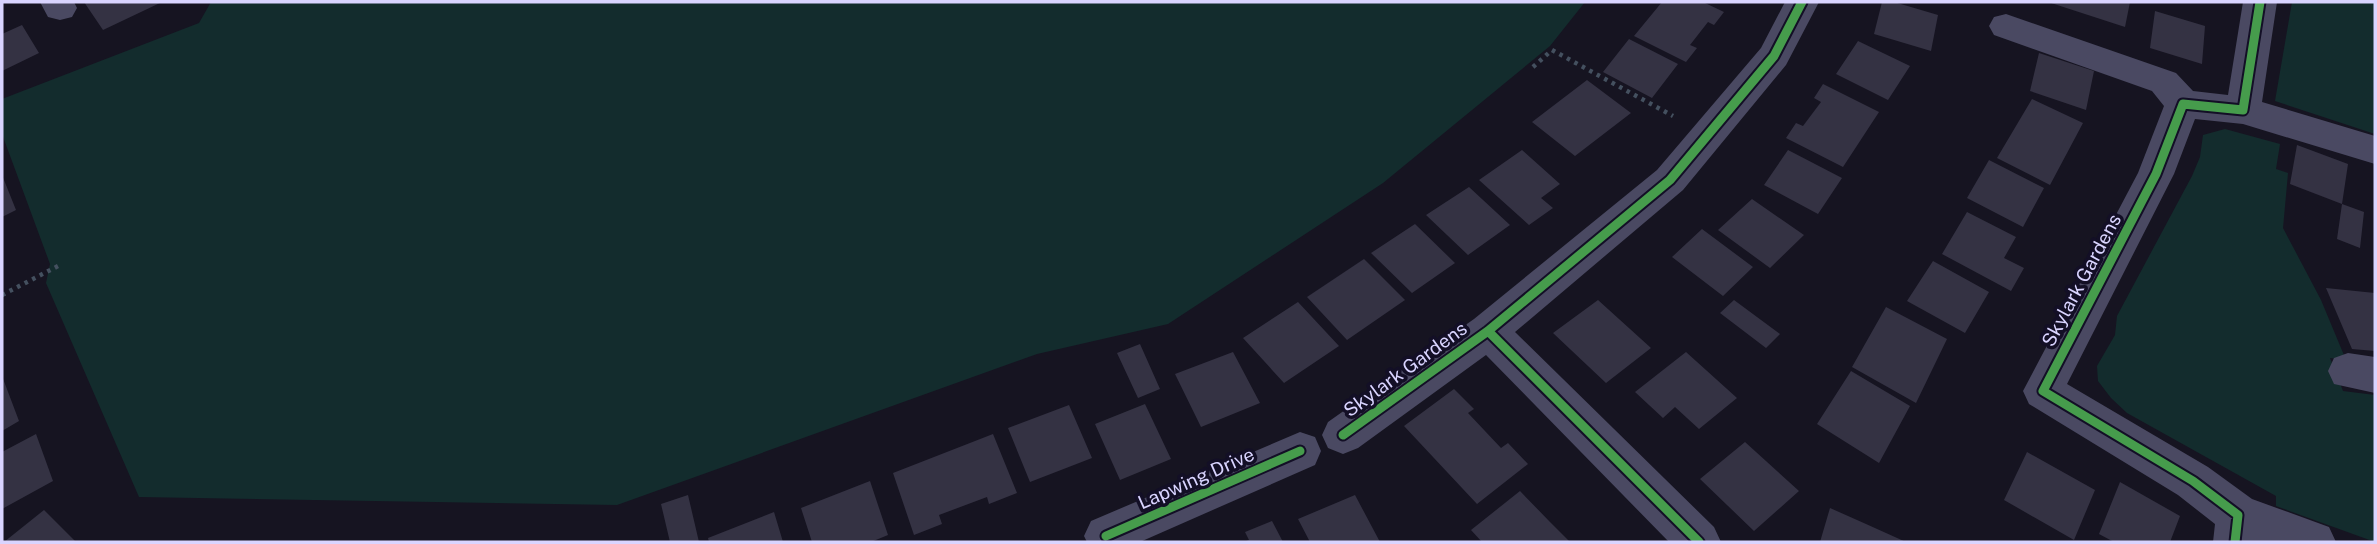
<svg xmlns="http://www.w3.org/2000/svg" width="2377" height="544" font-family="'Public Sans',sans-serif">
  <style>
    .green { fill: #132c2d }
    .building { fill: #343243 }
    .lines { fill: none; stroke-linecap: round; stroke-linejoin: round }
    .path { stroke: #44505f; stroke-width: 4.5; stroke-dasharray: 3.5 5; stroke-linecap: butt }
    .minor { fill: #4a4962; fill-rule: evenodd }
    .cycleway-casing { stroke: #130f26; stroke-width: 13 }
    .cycleway { stroke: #469c4c; stroke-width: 9 }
    .labels { text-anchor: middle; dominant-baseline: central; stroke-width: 7; stroke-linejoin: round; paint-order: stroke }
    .street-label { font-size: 19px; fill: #d9d4ff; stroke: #130f26 }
  </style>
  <rect width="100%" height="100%" fill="#161421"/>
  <path class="green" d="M211,2h1374l-35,44 -167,137 -215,141 -131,30 -420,151 -478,-8 -93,-214 4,-19 -48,-130v-35l197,-76z
    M2292,2h83v132l-100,-33z
    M2225,129l55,15 -4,25 12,4 -5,55 38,72 25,60 -16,-2 13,33 32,4v147l-99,-36v-10l-149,-83 -16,-15 -13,-17 -1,-15 18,-31 2,-19 75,-140 8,-19 3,-22z"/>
  <path class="building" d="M84,2h78l-59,28z
    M1662,2h41l21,10 -10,13 -6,-3 -18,23 7,3 -11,14 -52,-26z
    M1882,2h12l44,13 -7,36 -57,-17z
    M2048,2h82l-5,25z
    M2155,11l50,15 -3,38 -52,-16z
    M22,25l17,28 -37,18v-37z
    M1629,39l49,25 -26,34 -49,-26z
    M1858,41l52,25 -22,34 -52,-26z
    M2039,53l55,18 -8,39 -56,-19z
    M1587,80l44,33 -56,43 -43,-34z
    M1823,84l56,28 -36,55 -57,-29 10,-15 7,3 18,-24 -7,-4z
    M2032,99l51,24 -33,62 -53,-27z
    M2297,145l51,19 -6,40 -52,-20z
    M1522,150l38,34 -19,14 12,10 -24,17 -50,-45z
    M1788,150l54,28 -24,36 -54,-29z
    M1989,160l55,28 -21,39 -56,-29z
    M2,175l14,35 -14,7z
    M1469,187l41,38 -42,30 -42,-40z
    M1752,199l52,36 -34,33 -52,-38z
    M2342,204l22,8 -4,36 -23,-9z
    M1967,212l49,25 -12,21 20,10 -13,23 -69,-37z
    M1415,224l40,39 -43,30 -41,-40z
    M1702,229l51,38 -30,29 -51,-39z
    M1364,259l41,41 -58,40 -40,-43z
    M1933,261l56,31 -24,41 -58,-32z
    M2326,288l49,5v58l-23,-2z
    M1598,300l53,48 -45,35 -53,-50z
    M1734,300l46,34 -14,14 -46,-35z
    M1298,302l41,44 -55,37 -41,-45z
    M1886,307l61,32 -31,64 -64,-36z
    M1140,344l20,45 -22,9 -21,-45z
    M1233,352l27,51 -59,24 -26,-53z
    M1686,352l51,46 -38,31 -24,-22 -12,11 -28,-26z
    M1851,371l59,35 -31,57 -62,-39z
    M2,376l17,45 -17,10z
    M1454,389l20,20 -6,4 33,35 7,-5 20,21 -51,40 -73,-78z
    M1145,404l26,55 -51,21 -25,-56z
    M1069,405l23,53 -62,24 -22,-54z
    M36,434l17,47 -51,28v-57z
    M993,434l24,59 -28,11 -2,-7 -48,18 3,9 -28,11 -21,-62z
    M1745,442l54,49 -45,40 -54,-52z
    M2027,452l68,38 -21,50 -70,-40z
    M870,481l18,54 -17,7h-59l-11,-34z
    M2120,482l60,34 -10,26h-56l-15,-8z
    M1520,491l30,31 20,20h-88l-11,-12z
    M688,495l11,47h-29l-9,-38z
    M1355,495l25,47h-70l-12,-23z
    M1830,508l36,16 40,18h-86z
    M44,510l32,32h-72z
    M774,512l9,30h-74l-1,-4z
    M1272,521l11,21h-40l6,-2 -4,-8z"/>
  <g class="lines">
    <path class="path" d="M1533,67l19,-17 121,66
      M2,295l58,-30"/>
    <path class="minor" d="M40,2h34l3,6 -5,9 -12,3 -12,-3z
      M1785,2h34l-33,63 -103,125 -168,142 199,195 7,15h-52l-183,-187 -128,93 -15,6 -15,-6 -6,-13 6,-13 146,-103 183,-149 104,-122z
      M2243,2h34l-15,100 113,34v28l-132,-40 -48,-5 -21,55 -107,210 141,83 44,32 77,28 7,15h-123l2,-18 -37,-29 -149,-91 -6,-13 115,-218 26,-67 -12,-15 -158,-56 -5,-9 5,-9 12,-3 170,59 17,18 35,4z
      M2348,353l27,4v36l-41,-9 -6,-13 6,-13z
      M1300,432l15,5 6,14 -6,14 -175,77h-53l-3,-6 7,-15z"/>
    <g class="cycleway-casing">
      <path id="cycleway" d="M1488,331l211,211
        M1343,435l145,-104 182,-151 104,-124 28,-54
        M1106,536l194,-85
        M2235,542l3,-27 -45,-34 -150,-90 113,-217 27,-70 60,6 17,-108"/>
    </g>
    <use href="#cycleway" class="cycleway"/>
  </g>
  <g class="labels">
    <g class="street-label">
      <text transform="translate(2081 280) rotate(-62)">Skylark Gardens</text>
      <text transform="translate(1405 369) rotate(-36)">Skylark Gardens</text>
      <text transform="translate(1196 478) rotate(-24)">Lapwing Drive</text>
    </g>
  </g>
  <rect width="2377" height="544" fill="none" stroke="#d9d4ff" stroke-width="7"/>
</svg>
